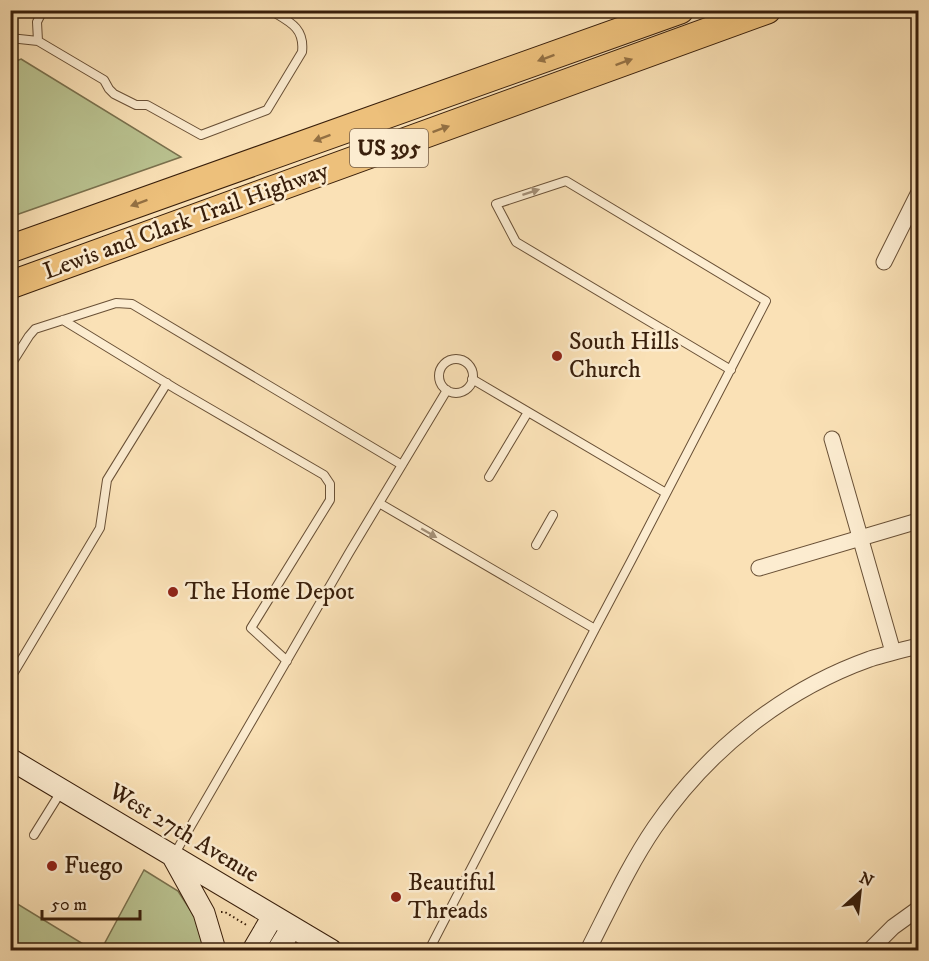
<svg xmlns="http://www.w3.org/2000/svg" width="929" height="961" font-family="'IM FELL DW Pica',serif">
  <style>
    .grass { fill: #bac391; stroke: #7a714e; stroke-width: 1.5 }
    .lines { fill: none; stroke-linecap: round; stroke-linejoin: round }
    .lane-casing { stroke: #695036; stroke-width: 10 }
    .street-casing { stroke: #695036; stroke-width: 17 }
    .secondary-casing { stroke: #391f0b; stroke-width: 23 }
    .highway-casing { stroke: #391f0b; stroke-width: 29 }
    .path { stroke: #391f0b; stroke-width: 2; stroke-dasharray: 1.5 3; stroke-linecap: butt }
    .lane { stroke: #fcecd0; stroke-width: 8 }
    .street { stroke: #fcecd0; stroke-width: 15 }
    .secondary { stroke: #fcecd0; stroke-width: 21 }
    .highway { stroke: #edc07b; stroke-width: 27 }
    .oneway { fill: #937043 }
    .oneway2 { fill: #a49077 }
    .poi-dot { fill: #8f2418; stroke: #fcecd0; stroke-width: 2 }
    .labels { text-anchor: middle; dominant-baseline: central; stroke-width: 5; stroke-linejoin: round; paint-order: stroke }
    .shield { fill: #fcecd0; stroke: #745c46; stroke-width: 1.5 }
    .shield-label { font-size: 22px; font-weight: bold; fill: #391f0b }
    .street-label { font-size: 24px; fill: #391f0b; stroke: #fcecd0 }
    .poi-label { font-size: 24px; fill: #391f0b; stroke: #fcecd0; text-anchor: start }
  </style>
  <rect width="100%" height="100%" fill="#fae1b6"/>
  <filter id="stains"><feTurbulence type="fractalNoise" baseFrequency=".00333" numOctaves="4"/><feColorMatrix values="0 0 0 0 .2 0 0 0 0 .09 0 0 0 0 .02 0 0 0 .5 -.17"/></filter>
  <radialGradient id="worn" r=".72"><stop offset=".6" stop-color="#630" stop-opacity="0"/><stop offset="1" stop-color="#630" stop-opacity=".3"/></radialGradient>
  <path class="grass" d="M21,59l160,98 -168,59 -3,-7 1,-146z
    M144,870l34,21 20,31 8,28h-105z
    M10,900h1l82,50h-82z"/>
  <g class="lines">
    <g class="lane-casing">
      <path id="lane" d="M10,38l28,3 66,39 5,9 5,5 22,11h11l54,30 66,-25 35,-58c3,-25 -14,-31 -32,-42
        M38,41l-1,-19 6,-12
        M63,320l113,69 148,86 6,9v16l-79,128 36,33
        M439 376a17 17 0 1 1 34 0a17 17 0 1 1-34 0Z
        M10,366l19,-30 6,-7 81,-26 16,1 270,161
        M472,379l194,114
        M489,477l39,-65
        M379,503l216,126
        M536,545l17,-30
        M10,679l90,-151 7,-48 60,-97
        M34,835l28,-45
        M174,855l175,-302 98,-163
        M429,950l166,-321 36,-68 135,-260 -200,-120 -70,23 20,38 215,128"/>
    </g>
    <g class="street-casing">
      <path id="street" d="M884,262l34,-68
        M832,439l61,213
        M759,568l159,-47
        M588,950c21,-41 41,-85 67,-123 53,-77 128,-137 215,-168 16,-5 32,-9 48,-13
        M870,950l23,-23 25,-18"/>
    </g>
    <g class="secondary-casing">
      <path id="secondary" d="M10,759l321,191
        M173,857l31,56 11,37
        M253,950l20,-34
        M278,950l14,-23"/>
    </g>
    <g class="highway-casing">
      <path id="highway" d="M10,249l670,-239
        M10,285l757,-275"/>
    </g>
    <path class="path" d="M221,912h4l23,14"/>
    <use href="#lane" class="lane"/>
    <use href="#street" class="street"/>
    <use href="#secondary" class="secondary"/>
    <use href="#highway" class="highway"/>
  </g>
  <defs><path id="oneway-solid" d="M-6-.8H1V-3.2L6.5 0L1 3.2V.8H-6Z" transform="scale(1.5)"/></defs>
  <g class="oneway">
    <use href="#oneway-solid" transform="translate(546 58) rotate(160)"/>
    <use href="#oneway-solid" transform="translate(624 62) rotate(-20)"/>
    <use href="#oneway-solid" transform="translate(441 129) rotate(-20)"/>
    <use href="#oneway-solid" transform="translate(322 138) rotate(160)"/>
    <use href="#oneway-solid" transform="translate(139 203) rotate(160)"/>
  </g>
  <g class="oneway2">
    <use href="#oneway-solid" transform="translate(531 192) rotate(-18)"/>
    <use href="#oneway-solid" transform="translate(429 533) rotate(30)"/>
  </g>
  <g class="poi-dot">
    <circle cx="557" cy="356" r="6"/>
    <circle cx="173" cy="592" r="6"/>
    <circle cx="52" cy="866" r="6"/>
    <circle cx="396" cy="897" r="6"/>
  </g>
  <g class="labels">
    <rect class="shield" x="350" y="129" width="78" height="38" rx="4.5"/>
    <g class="shield-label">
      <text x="389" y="148">US 395</text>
    </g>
    <g class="street-label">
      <text transform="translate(186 221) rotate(-20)">Lewis and Clark Trail Highway</text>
      <text transform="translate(184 833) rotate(31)">West 27th Avenue</text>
    </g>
    <g class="poi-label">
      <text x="569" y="342">South Hills<tspan x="569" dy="28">Church</tspan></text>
      <text x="185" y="592">The Home Depot</text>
      <text x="64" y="866">Fuego</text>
      <text x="408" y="883">Beautiful<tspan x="408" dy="28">Threads</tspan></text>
    </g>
  </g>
  <rect width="929" height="961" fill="none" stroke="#fae1b6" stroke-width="36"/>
  <rect x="12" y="12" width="905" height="937" fill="none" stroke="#391f0b" stroke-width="3"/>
  <rect x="18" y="18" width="893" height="925" fill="none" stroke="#391f0b" stroke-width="1.5"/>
  <g transform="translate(860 892) rotate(27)" stroke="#fcecd0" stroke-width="4.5" paint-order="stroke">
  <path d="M0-4.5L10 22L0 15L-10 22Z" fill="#391f0b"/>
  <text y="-9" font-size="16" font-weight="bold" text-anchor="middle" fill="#391f0b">N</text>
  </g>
  <path d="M42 910v9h98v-9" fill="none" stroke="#391f0b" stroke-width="3"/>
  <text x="51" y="910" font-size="18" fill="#391f0b" stroke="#fcecd0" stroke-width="4.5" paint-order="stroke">50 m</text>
  <rect width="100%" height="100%" filter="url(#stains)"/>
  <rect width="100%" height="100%" fill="url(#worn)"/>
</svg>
